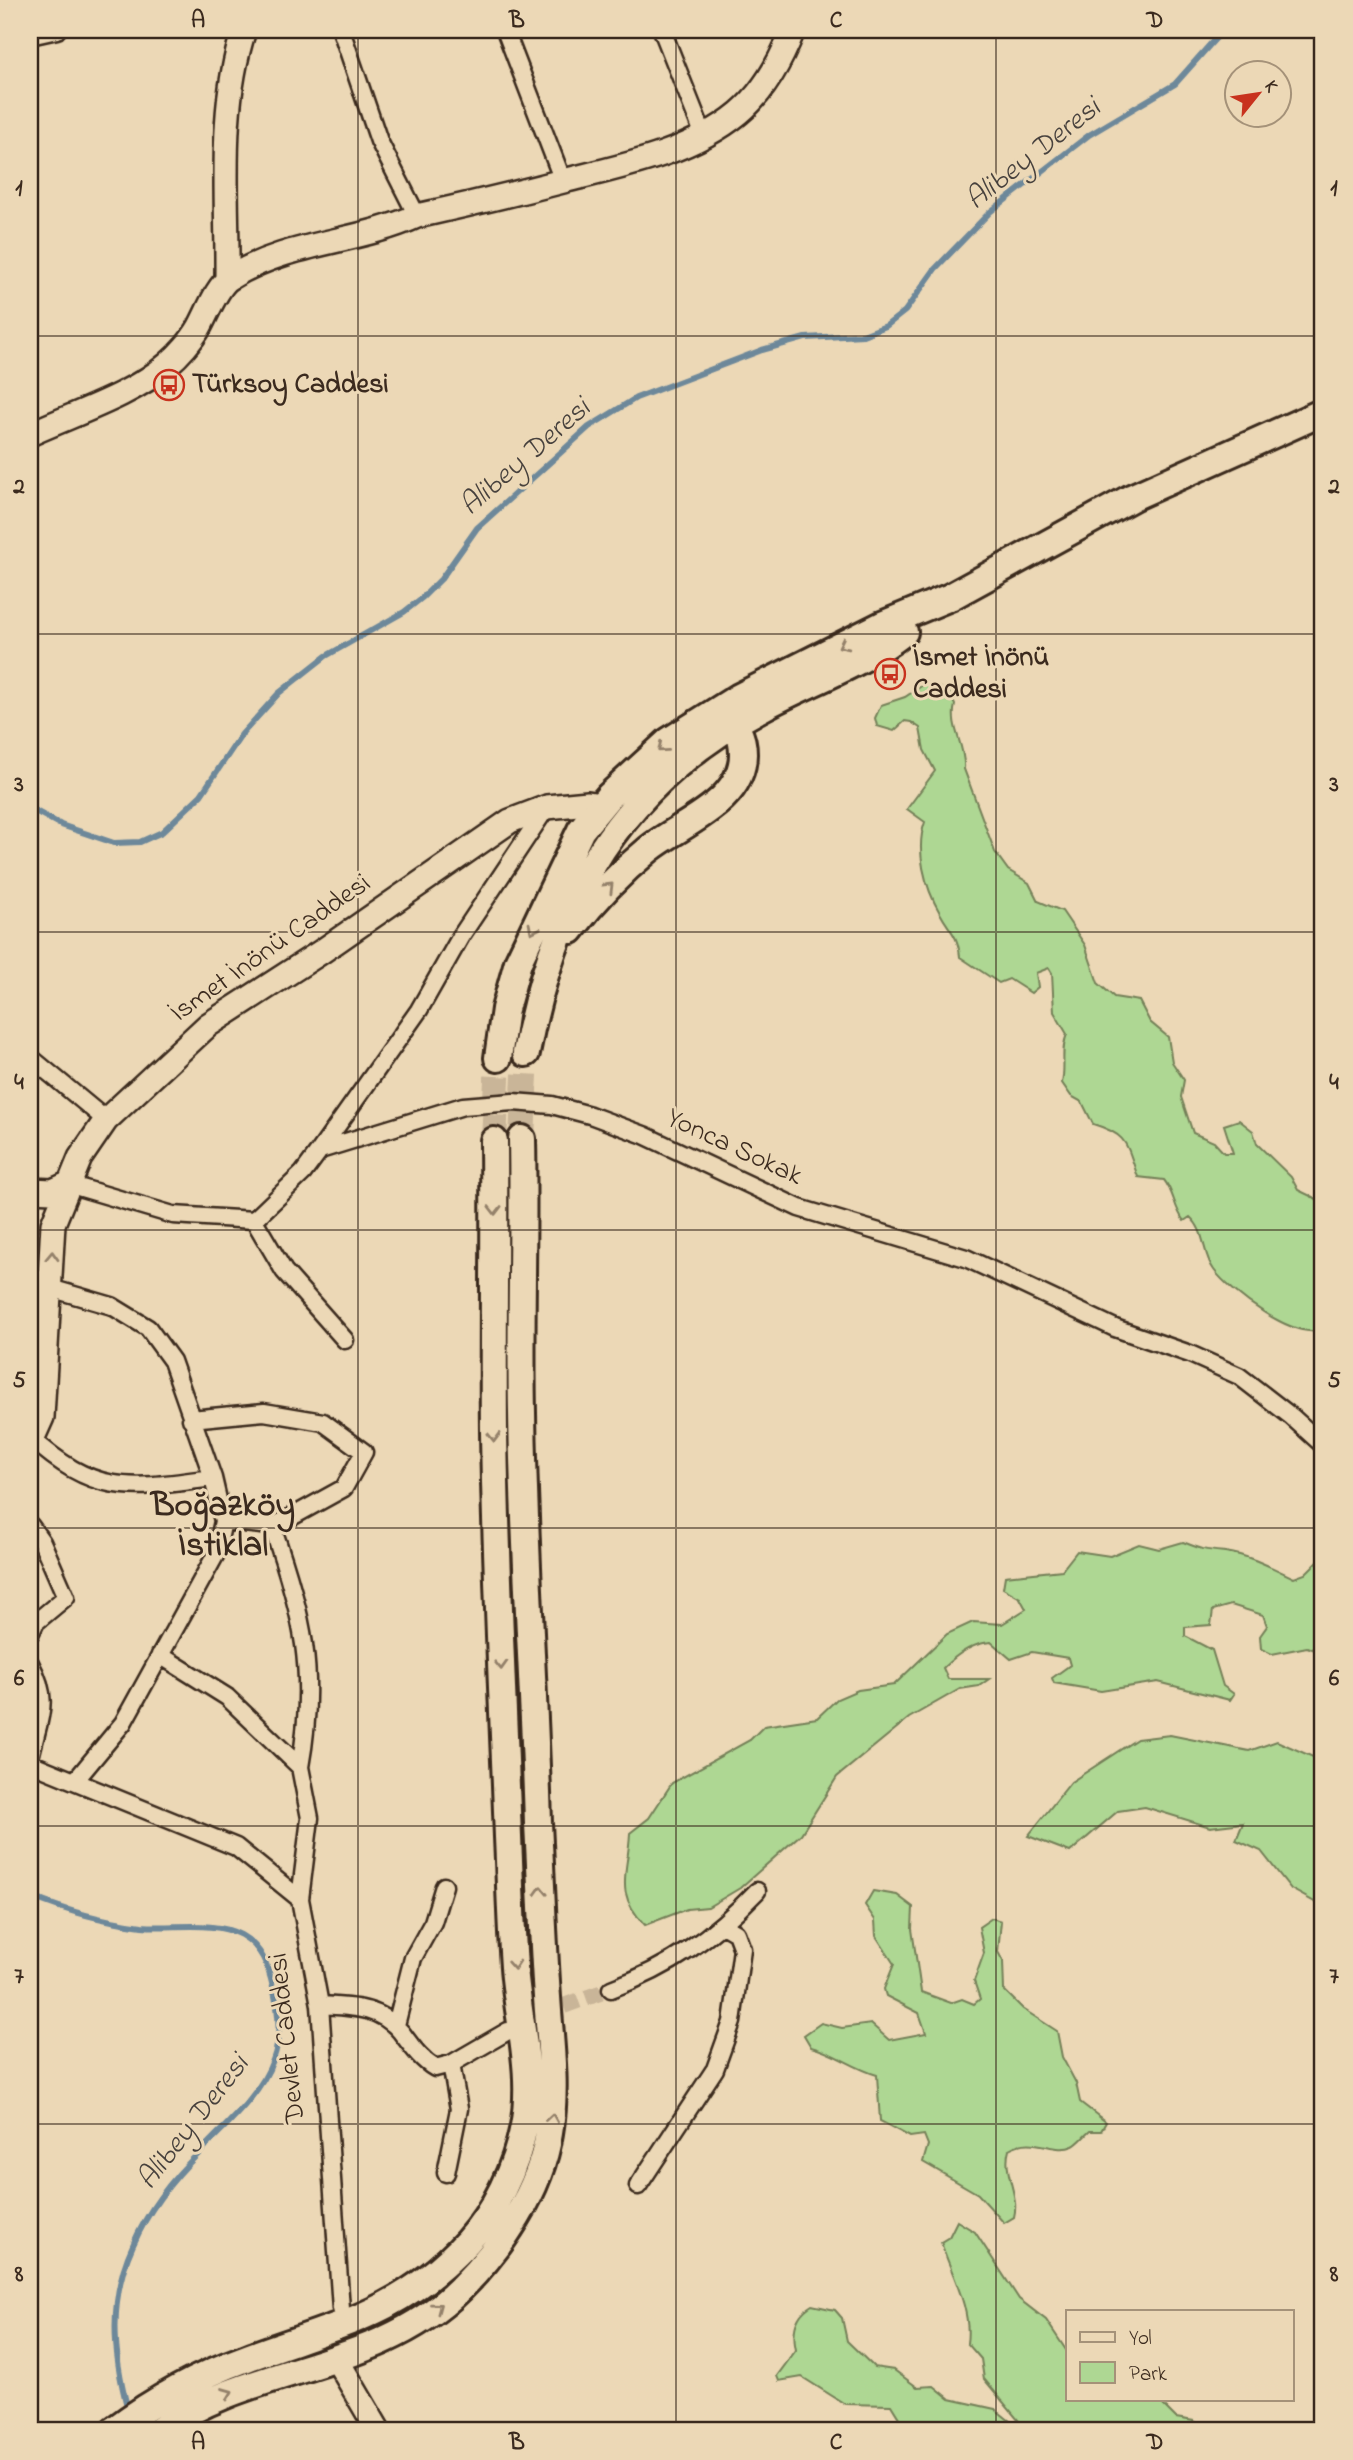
<svg xmlns="http://www.w3.org/2000/svg" width="1353" height="2460" font-family="'Indie Flower',sans-serif">
  <style>
    .green { fill: #aed793; stroke: #748058; stroke-width: 2 }
    .lines { fill: none; stroke-linecap: round; stroke-linejoin: round }
    .stream { stroke: #6d889a; stroke-width: 6 }
    .street-tunnel { stroke: #c9b598; stroke-width: 16; stroke-dasharray: 16 8; stroke-linecap: butt }
    .primary-tunnel { stroke: #c9b598; stroke-width: 26; stroke-dasharray: 26 13; stroke-linecap: butt }
    .street-casing { stroke: #3b2a1e; stroke-width: 21 }
    .secondary-casing { stroke: #3b2a1e; stroke-width: 28 }
    .primary-casing { stroke: #3b2a1e; stroke-width: 32 }
    .street { stroke: #ecd8b6; stroke-width: 16 }
    .secondary { stroke: #ecd8b6; stroke-width: 23 }
    .primary { stroke: #ecd8b6; stroke-width: 26 }
    .oneway { stroke: #94816a }
    .grid { fill: none; stroke: #3b2a1e; stroke-width: 2; stroke-opacity: 0.55 }
    .labels { text-anchor: middle; dominant-baseline: central; stroke-width: 6; stroke-linejoin: round; paint-order: stroke }
    .poi-label { font-size: 28px; font-weight: bold; fill: #3b2a1e; stroke: #ecd8b6; text-anchor: start }
    .street-label { font-size: 28px; fill: #3b2a1e; stroke: #ecd8b6 }
    .water-label { font-size: 30px; font-style: italic; fill: #47413d; stroke: #ecd8b6 }
    .district-label { font-size: 35px; font-weight: bold; fill: #3b2a1e; stroke: #ecd8b6 }
    .neatline { fill: none; stroke: #3b2a1e; stroke-width: 2.5 }
    .grid-label { font-size: 23px; text-anchor: middle; font-weight: bold; fill: #3b2a1e }
  </style>
  <rect width="100%" height="100%" fill="#ecd8b6"/>
  <filter id="ink" filterUnits="userSpaceOnUse"><feTurbulence type="fractalNoise" baseFrequency=".0143" numOctaves="2"/><feDisplacementMap in="SourceGraphic" scale="14" xChannelSelector="R" yChannelSelector="G"/><feConvolveMatrix kernelMatrix="1 2 1 2 8 2 1 2 1" color-interpolation-filters="sRGB"/></filter>
  <g filter="url(#ink)">
    <path class="green" d="M926,683l22,8 7,14c-6,22 11,41 9,64l31,83 13,18 21,13 9,18 24,10 23,34 13,38 16,14 25,4 11,21 18,15 4,25 12,18 -3,17 12,36 21,9 10,11h9l-9,-28 15,-5 14,11 4,13 34,33 7,13 25,12v126c-25,16 -94,-37 -109,-58 -12,-16 -8,-39 -24,-53l-6,4c-10,-13 -10,-29 -20,-41l-26,-3c-12,-33 -9,-42 -45,-53l-11,-22 -11,-6 -9,-13c4,-18 -2,-32 5,-49l-13,-22 -2,-39 -3,-5 -13,5 2,14 -7,6 -22,-14 -10,4 -39,-26c-2,-23 -10,-25 -20,-44 -15,-26 -25,-63 -15,-91l-18,-13 28,-38 -11,-21 -4,-22 -9,-6 -6,-1 -11,10 -17,-5 -2,-8 6,-13 24,-8z
      M1183,1542c20,8 22,8 42,10 24,3 48,16 69,26l11,-4 18,-18v97l-16,-6 -35,7 -11,-5 -1,-13 7,-10 -4,-11 -32,-10 -18,5 -2,15 -26,2v9l27,14 11,36 11,8 -4,6 -72,-18 -57,9 -47,-8 -2,-5 18,-13 -2,-7 -36,-6 -21,7 -20,-17c-19,1 -35,13 -48,26l5,11h41l-10,7 -19,3 -51,29 -72,59 -36,57 -61,54 -32,19 -21,2 -42,16c-32,-33 -17,-51 -15,-92l19,-15 23,-35 78,-43 14,-14 53,-8 20,-19 21,-9 36,-5 53,-51 26,-12 29,2 24,-15 -6,-11 -17,-10 2,-12 57,-6 15,-19 33,5 29,-12 20,5z
      M1170,1735l79,16 28,-10 43,19 3,5v153l-5,-14 -27,-15 -30,-38 -25,-11 7,-17 -33,4 -65,-20 -27,4 -48,41 -42,-16 43,-54 66,-43z
      M873,1891l24,4 16,12 -1,22 9,63 30,11 11,-4 12,5 6,-5 -6,-18 10,-28 -5,-26 13,-9 9,3 -3,31 5,9 1,29 19,19 34,22 5,26 14,26 4,19 26,20 -5,9h-11c-5,4 -11,12 -17,15 -20,9 -38,-12 -64,3 -7,24 11,45 5,68l-10,6 -26,-29 -55,-32 5,-17 -4,-10 -14,2 -30,-16 -3,-46c-24,-7 -42,-22 -66,-28l-7,-12 17,-12 21,5 29,-4 18,16 37,-7 -7,-20 -33,-17 -2,-7 10,-25 -18,-28 -1,-16 -10,-15z
      M957,2221l18,11 44,67 27,21 22,33v46h77l17,5 14,14 18,3 12,9h-311l4,-12 -8,-13 -46,-1 -43,-27 -23,4 -2,-5 19,-26c-4,-18 -1,-35 16,-45l23,5 7,8 5,23 27,26 20,3 23,17 17,-1 16,13 45,10 21,17 3,-5 -35,-42 -3,-20 -14,-16c5,-35 -16,-69 -26,-101l8,-5z"/>
    <g class="lines">
      <path class="stream" d="M30,808l31,17 53,18 26,-1 22,-10 39,-37 41,-61 37,-41 47,-37 78,-44 19,-15 18,-18 36,-51 112,-101 47,-29 126,-48 43,-12 58,-3 23,-9 19,-15 30,-42 55,-57 99,-77 86,-51 48,-54
        M30,1896c36,15 73,25 112,30 31,3 72,-6 99,9 21,12 27,31 32,52 6,24 9,50 0,73 -13,36 -47,64 -72,91 -27,26 -53,59 -68,94 -25,54 -20,109 -5,165"/>
      <path class="street-tunnel" d="M541,2014l70,-25"/>
      <path class="primary-tunnel" d="M522,1139l4,-86
        M494,1141l4,-83"/>
      <g class="street-casing">
        <path id="street" d="M341,30l38,111 38,75
          M505,30l58,151
          M662,30l42,106
          M30,36l27,-6
          M30,1057l76,63
          M320,1150l143,-44 50,-4 39,3 38,10 54,20 155,73 167,50 149,70 75,26 49,22 53,41 31,28
          M68,1184l105,31 81,5 49,-47 17,-23 99,-140 42,-74 86,-129
          M254,1220l30,51 61,69
          M50,1288l62,18 36,22 24,33 41,117 10,43 -7,33 -93,169 -48,58
          M191,1419l73,-7 59,10 41,30 -20,36 -58,32 -14,6 -49,-5
          M30,1437c66,60 100,52 183,41
          M30,1525l12,17 24,55 -30,25 -6,12
          M272,1526c31,88 45,147 28,241
          M160,1655l67,42 73,70 10,51 -10,81
          M30,1663c21,39 9,54 0,95
          M30,1763l206,84 64,52 20,106 21,304
          M611,1989c60,-22 102,-52 146,-98
          M320,2005c31,2 60,1 81,27 10,13 19,27 34,36l16,-4 57,-33
          M396,2025l17,-67 20,-36 11,-36
          M446,2173l13,-64 -8,-45
          M638,2186l77,-117 17,-47 10,-73 -6,-16 -12,-7"/>
      </g>
      <g class="secondary-casing">
        <path id="secondary" d="M227,279c1,-83 -9,-169 17,-249
          M30,434c43,-20 103,-39 138,-70 11,-9 24,-24 31,-36 8,-14 18,-42 31,-50 56,-36 128,-35 187,-62 50,-11 100,-23 150,-36 57,-14 125,-28 172,-67 26,-22 42,-52 54,-83
          M30,1190l23,1 15,-7
          M30,1444l12,-27 11,-193 27,-66 26,-38 102,-95 113,-73 189,-131 37,-14 41,-4 13,2
          M337,2360l41,70"/>
      </g>
      <g class="primary-casing">
        <path id="primary" d="M571,930c22,-29 50,-58 78,-81 32,-26 94,-46 94,-95 0,-19 -7,-29 -21,-41
          M526,1053c30,-157 93,-269 237,-346 46,-25 100,-43 141,-75
          M498,1058l7,-49 13,-47 63,-132 28,-34 60,-55 70,-44 143,-72 68,-28 183,-100 190,-85
          M114,2430c40,-30 86,-55 133,-72 88,-33 153,-43 220,-116 28,-31 49,-74 57,-116 10,-52 -6,-106 -10,-159 -3,-43 -4,-87 -6,-130 -5,-135 -12,-270 -14,-405 -1,-97 1,-194 0,-291
          M160,2430c91,-66 217,-58 300,-141 41,-41 80,-97 89,-156 8,-47 1,-89 -2,-136 -4,-58 -6,-116 -9,-174 -4,-137 -14,-274 -16,-410 -2,-91 2,-183 0,-274"/>
      </g>
      <use href="#street" class="street"/>
      <use href="#secondary" class="secondary"/>
      <use href="#primary" class="primary"/>
    </g>
    <defs><path id="oneway-chevron" d="M-2-3.5L2.5 0L-2 3.5" fill="none" stroke-width="1.6" stroke-linecap="round" stroke-linejoin="round" transform="scale(1.75)"/></defs>
    <g class="oneway">
      <use href="#oneway-chevron" transform="translate(843 645) rotate(154)"/>
      <use href="#oneway-chevron" transform="translate(662 748) rotate(140)"/>
      <use href="#oneway-chevron" transform="translate(609 887) rotate(-45)"/>
      <use href="#oneway-chevron" transform="translate(533 929) rotate(116)"/>
      <use href="#oneway-chevron" transform="translate(495 1210) rotate(90)"/>
      <use href="#oneway-chevron" transform="translate(52 1256) rotate(-88)"/>
      <use href="#oneway-chevron" transform="translate(494 1437) rotate(89)"/>
      <use href="#oneway-chevron" transform="translate(501 1665) rotate(88)"/>
      <use href="#oneway-chevron" transform="translate(541 1891) rotate(-92)"/>
      <use href="#oneway-chevron" transform="translate(514 1965) rotate(86)"/>
      <use href="#oneway-chevron" transform="translate(552 2118) rotate(-82)"/>
      <use href="#oneway-chevron" transform="translate(437 2307) rotate(-37)"/>
      <use href="#oneway-chevron" transform="translate(228 2393) rotate(-21)"/>
    </g>
  </g>
  <path class="grid" d="M358,30v2400M676,30v2400M996,30v2400M30,336h1293M30,634h1293M30,932h1293M30,1230h1293M30,1528h1293M30,1826h1293M30,2124h1293"/>
  <defs>
    <g id="bus-ring" transform="scale(1.575)"><circle r="9.5" fill="#ecd8b6" stroke="#c8321e" stroke-width="1.5"/><path d="M-5-6H5V4H4V6H2V4H-2V6H-4V4H-5ZM-3.5-4V0h7V-4ZM-3.5 1.2v1.5H-2V1.2ZM2 1.2v1.5H3.5V1.2Z" fill="#c8321e"/></g>
  </defs>
  <g fill-rule="evenodd">
    <use href="#bus-ring" x="169" y="385"/>
    <use href="#bus-ring" x="890" y="674"/>
  </g>
  <g class="labels">
    <g class="poi-label">
      <text x="192" y="385">Türksoy Caddesi</text>
      <text x="913" y="658">İsmet İnönü<tspan x="913" dy="32">Caddesi</tspan></text>
    </g>
    <g class="street-label">
      <text transform="translate(271 949) rotate(-35)">İsmet İnönü Caddesi</text>
      <text transform="translate(734 1148) rotate(25)">Yonca Sokak</text>
      <text transform="translate(288 2038) rotate(-96)">Devlet Caddesi</text>
    </g>
    <g class="water-label">
      <text transform="translate(1034 155) rotate(-38)">Alibey Deresi</text>
      <text transform="translate(526 458) rotate(-41)">Alibey Deresi</text>
      <text transform="translate(194 2123) rotate(-52)">Alibey Deresi</text>
    </g>
    <g class="district-label">
      <text x="223" y="1506">Boğazköy<tspan x="223" dy="40">İstiklal</tspan></text>
    </g>
  </g>
  <rect width="1353" height="2460" fill="none" stroke="#ecd8b6" stroke-width="77"/>
  <rect x="1066" y="2310" width="228" height="91" fill="#ecd8b6" stroke="#a59279" stroke-width="2"/>
  <rect x="1080" y="2332" width="35" height="10" fill="#ecd8b6" stroke="#a59279" stroke-width="2"/>
  <text x="1129" y="2344" font-size="21" fill="#3b2a1e">Yol</text>
  <rect x="1080" y="2362" width="35" height="21" fill="#aed793" stroke="#a59279" stroke-width="2"/>
  <text x="1129" y="2380" font-size="21" fill="#3b2a1e">Park</text>
  <g transform="translate(1258 94) rotate(60)"><circle r="33" fill="#ecd8b6" stroke="#a59279" stroke-width="2"/>
  <path d="M0-5L12 26L0 18L-12 26Z" fill="#c8321e"/>
  <text y="-10" font-size="19" font-weight="bold" text-anchor="middle" fill="#3b2a1e">K</text>
  </g>
  <rect x="38" y="38" width="1276" height="2384" class="neatline"/>
  <g class="grid-label">
    <text x="198" y="27">A</text>
    <text x="517" y="27">B</text>
    <text x="836" y="27">C</text>
    <text x="1155" y="27">D</text>
    <text x="19" y="195">1</text>
    <text x="1334" y="195">1</text>
    <text x="19" y="493">2</text>
    <text x="1334" y="493">2</text>
    <text x="19" y="791">3</text>
    <text x="1334" y="791">3</text>
    <text x="19" y="1089">4</text>
    <text x="1334" y="1089">4</text>
    <text x="19" y="1387">5</text>
    <text x="1334" y="1387">5</text>
    <text x="19" y="1685">6</text>
    <text x="1334" y="1685">6</text>
    <text x="19" y="1983">7</text>
    <text x="1334" y="1983">7</text>
    <text x="19" y="2281">8</text>
    <text x="1334" y="2281">8</text>
    <text x="198" y="2449">A</text>
    <text x="517" y="2449">B</text>
    <text x="836" y="2449">C</text>
    <text x="1155" y="2449">D</text>
  </g>
</svg>
